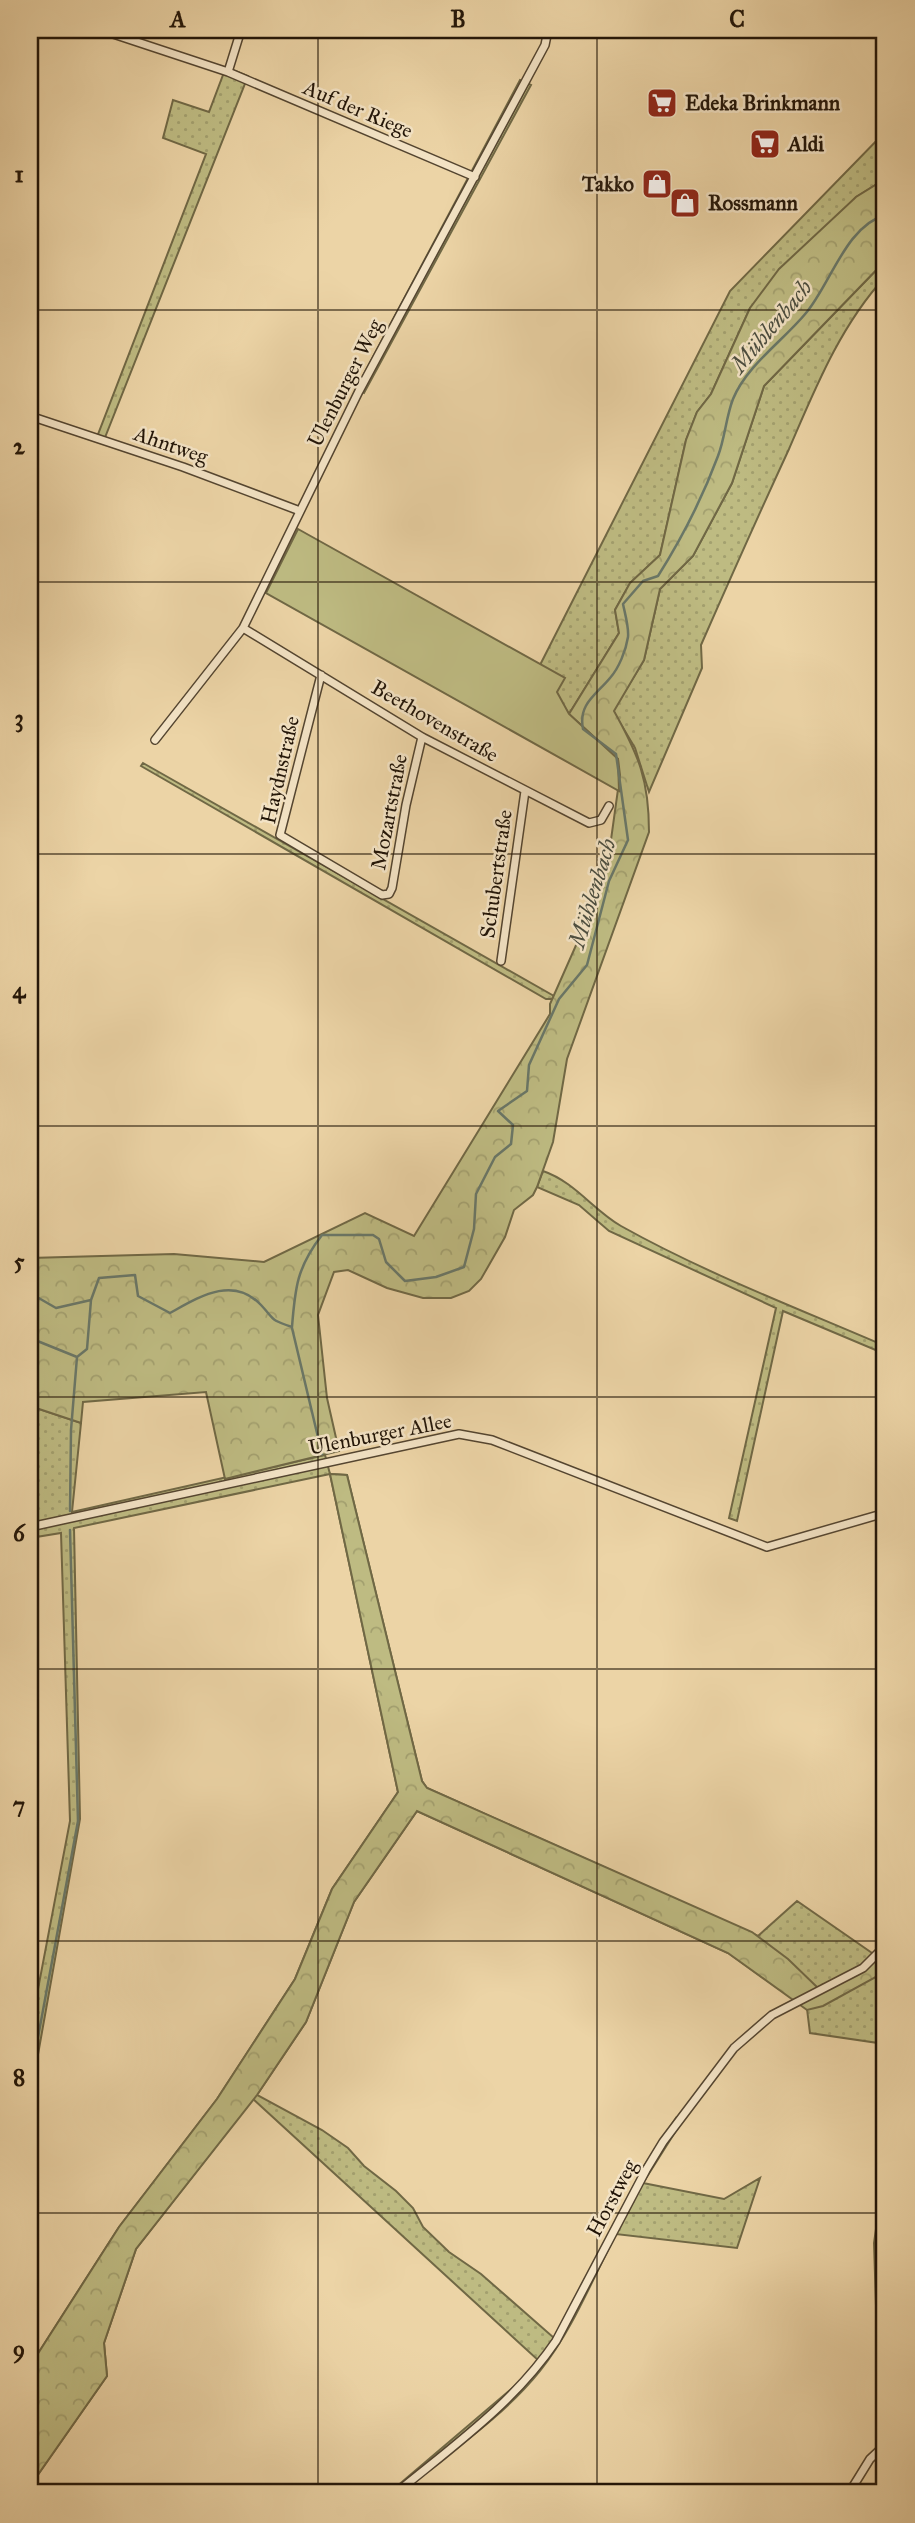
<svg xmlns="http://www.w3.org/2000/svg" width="915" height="2523" font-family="'IM FELL Great Primer',serif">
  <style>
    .grass { fill: url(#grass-dots); stroke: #706845; stroke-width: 2 }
    .forest { fill: url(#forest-crowns); stroke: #706845; stroke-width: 2 }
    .garden { fill: #bebb82; stroke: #706845; stroke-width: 2 }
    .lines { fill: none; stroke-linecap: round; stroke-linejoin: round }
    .stream { stroke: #697768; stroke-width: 2.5 }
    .minor-casing { stroke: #544530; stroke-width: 10 }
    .minor { stroke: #f3e3c5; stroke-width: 7 }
    .grid { fill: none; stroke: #221508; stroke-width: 2; stroke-opacity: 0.55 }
    .labels { text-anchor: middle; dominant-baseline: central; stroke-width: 5; stroke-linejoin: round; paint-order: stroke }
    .poi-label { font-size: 21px; font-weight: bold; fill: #221508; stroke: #f3e3c5; text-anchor: start }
    .street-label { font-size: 21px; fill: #221508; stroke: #f3e3c5 }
    .water-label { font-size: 23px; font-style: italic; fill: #4c4e40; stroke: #f3e3c5 }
    .neatline { fill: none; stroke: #221508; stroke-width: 2.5 }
    .grid-label { font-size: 23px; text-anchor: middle; font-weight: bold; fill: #221508 }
  </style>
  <defs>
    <pattern id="grass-dots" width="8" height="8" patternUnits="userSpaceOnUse" patternTransform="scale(1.75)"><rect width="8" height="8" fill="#bebb82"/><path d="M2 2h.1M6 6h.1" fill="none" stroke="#a3a06f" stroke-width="1.8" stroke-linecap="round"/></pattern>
    <pattern id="forest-crowns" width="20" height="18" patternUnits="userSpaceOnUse" patternTransform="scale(1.75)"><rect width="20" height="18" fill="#bebb82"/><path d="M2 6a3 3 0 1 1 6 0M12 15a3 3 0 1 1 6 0" fill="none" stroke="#a3a06f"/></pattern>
  </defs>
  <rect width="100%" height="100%" fill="#ecd4a6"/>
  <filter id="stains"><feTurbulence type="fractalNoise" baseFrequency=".00286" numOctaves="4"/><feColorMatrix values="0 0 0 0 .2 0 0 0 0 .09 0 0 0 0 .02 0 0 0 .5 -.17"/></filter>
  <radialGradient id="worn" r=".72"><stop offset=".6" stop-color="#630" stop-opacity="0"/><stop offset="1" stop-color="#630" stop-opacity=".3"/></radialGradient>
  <path class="grass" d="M226,67l22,9 -144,364 -7,-3 109,-283 -43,-16 10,-38 36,12z
    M520,80l11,5 -167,308 -8,-4z
    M885,132v47l-29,18 -106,111 -39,86 -14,18 -11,28 -26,115 -30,28 -15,27 4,23 -50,81 -30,-47 191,-376z
    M885,261v16c-45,49 -70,112 -96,172 -30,65 -59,130 -88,196l1,23 -53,124 -14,-44 -22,-37 31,-51 16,-71 33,-33 39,-73 32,-97z
    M143,763l411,233 -2,3h-6l-405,-233z
    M543,1171c32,11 50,39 78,55 84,47 176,82 264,120v8l-102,-43 -46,210 -8,-3 47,-210 -167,-77 -30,-26 -42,-18z
    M30,1406l51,17 -9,89 253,-57 5,19 17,1 75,306 5,7 331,148 39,-35 88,61v82l-75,-11 -3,-24 -79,-56 -311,-142 -63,91 -48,120 -49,73 65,35 26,18 16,18 32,25 17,17 10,19 26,25 32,22 73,64 92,-175 30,-45 3,8 -36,57 81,16 36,-21 -23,70 -121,-14c-24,46 -44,97 -76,137 -36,45 -87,79 -131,114l-3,8h-17l134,-114 15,-19 -285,-261 -117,150 -32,94 3,33 -77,110v-120l89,-139 98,-128 78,-120 37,-90 66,-97 -68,-318 -256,54 6,291 -43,241 -7,65v-94l40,-210 -9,-288 -31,5z
    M885,2166l-7,78 7,168 -6,-12 -5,-157z"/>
  <path class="forest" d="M885,179v82l-121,125 -32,97 -39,73 -33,33 -16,71 -30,51c25,45 35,69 35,121l-82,227 -14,83 -16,45 -4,8 -19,15 -9,27 -24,42 -12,12 -18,7h-28l-36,-10 -39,-18 -14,2 -16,43 9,83 12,53 -114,28 -19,-87 -123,10 -2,21 -51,-17v-148l144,-4 90,8 101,-49 49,23 136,-222v-10l35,-79 1,-21 24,-57 10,-72 -2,-16 -49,-45 50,-81 -4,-23 15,-27 30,-28 26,-115 11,-28 14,-18 39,-86 29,-39 77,-72z
    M330,1474l17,1 75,306 5,7 325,144 36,27 30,29 42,-22 14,-13 11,9v10l-62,34 -16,4 -79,-57 -311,-142 -63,91 -48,120 -49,73 -121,154 -32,94 3,33 -77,110v-120l89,-139 98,-128 78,-120 37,-90 66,-97z"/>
  <path class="garden" d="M298,529l267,149 -8,14 12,22 49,45 1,32 -353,-198z"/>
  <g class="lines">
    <path class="stream" d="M30,1293l26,15 35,-8
      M292,1328l30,126
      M30,1338l47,19 10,-8 4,-49 8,-22 36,-3 3,21 32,17c29,-16 63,-38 91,-8 15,16 8,14 31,22 3,-39 5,-60 30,-92h51l6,4 7,23 19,19 31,-4 28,-10 10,-38 2,-35 19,-37 16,-13 2,-19 -15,-14 29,-20 2,-26 30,-66 28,-34 22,-84 19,-41 -12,-86 -33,-25c-5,-25 13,-34 27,-51 9,-10 16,-28 18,-41 1,-10 -3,-23 -5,-33l20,-23 15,-5c24,-38 44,-77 60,-120 7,-18 8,-39 15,-57 14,-34 50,-58 73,-86 24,-28 40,-87 79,-98
      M70,1511l1,-81 6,-73
      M30,2103l4,-44 44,-238 -8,-291"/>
    <g class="minor-casing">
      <path id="minor" d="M101,30l127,42 247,105
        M228,72l13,-42
        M30,416l153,51 117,44
        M243,628l179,109 167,86 12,-3 8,-14
        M321,675l-41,160 102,60 7,-1 3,-6 14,-83 16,-68
        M155,740l88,-112 116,-237 186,-346 3,-15
        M501,961l24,-170
        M30,1527l429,-93 33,6 275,107 118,-34
        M396,2493c57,-47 118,-90 160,-152l90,-171 17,-28 71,-94 38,-33 91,-47 22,-22
        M849,2493l21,-34 15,-14"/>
    </g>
    <use href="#minor" class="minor"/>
  </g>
  <path class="grid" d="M318,30v2463M597,30v2463M30,310h855M30,582h855M30,854h855M30,1126h855M30,1397h855M30,1669h855M30,1941h855M30,2213h855"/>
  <defs>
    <g id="supermarket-square" transform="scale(1.575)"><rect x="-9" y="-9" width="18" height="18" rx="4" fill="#8f2418" stroke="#f3e3c5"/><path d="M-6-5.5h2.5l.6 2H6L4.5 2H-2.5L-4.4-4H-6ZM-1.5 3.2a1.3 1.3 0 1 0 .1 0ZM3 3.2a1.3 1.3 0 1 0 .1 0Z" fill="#fff"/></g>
    <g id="shop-square" transform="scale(1.575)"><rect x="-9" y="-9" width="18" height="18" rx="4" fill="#8f2418" stroke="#f3e3c5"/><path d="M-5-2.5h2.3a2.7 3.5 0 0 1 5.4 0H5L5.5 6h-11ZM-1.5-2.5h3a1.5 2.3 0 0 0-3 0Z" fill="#fff"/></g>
  </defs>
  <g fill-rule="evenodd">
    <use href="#supermarket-square" x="662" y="103"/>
    <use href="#supermarket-square" x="765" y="144"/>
    <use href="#shop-square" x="657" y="184"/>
    <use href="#shop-square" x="685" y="203"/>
  </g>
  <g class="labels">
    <g class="poi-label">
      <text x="685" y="103">Edeka Brinkmann</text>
      <text x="788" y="144">Aldi</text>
      <text x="634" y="184" text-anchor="end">Takko</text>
      <text x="708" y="203">Rossmann</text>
    </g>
    <g class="street-label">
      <text transform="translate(358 109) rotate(23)">Auf der Riege</text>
      <text transform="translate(345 383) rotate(-63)">Ulenburger Weg</text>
      <text transform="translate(171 445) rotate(19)">Ahntweg</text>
      <text transform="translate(435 721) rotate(30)">Beethovenstraße</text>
      <text transform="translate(280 770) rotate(-77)">Haydnstraße</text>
      <text transform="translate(389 812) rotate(-79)">Mozartstraße</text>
      <text transform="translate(496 874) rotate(-82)">Schubertstraße</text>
      <text transform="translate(380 1434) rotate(-11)">Ulenburger Allee</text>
      <text transform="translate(612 2198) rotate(-62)">Horstweg</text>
    </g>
    <g class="water-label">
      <text transform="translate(771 326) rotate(-50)">Mühlenbach</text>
      <text transform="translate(592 893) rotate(-73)">Mühlenbach</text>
    </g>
  </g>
  <rect width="915" height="2523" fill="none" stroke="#ecd4a6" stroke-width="77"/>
  <rect x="38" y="38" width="838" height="2446" class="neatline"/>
  <g class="grid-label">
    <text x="178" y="27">A</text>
    <text x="458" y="27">B</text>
    <text x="737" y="27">C</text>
    <text x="19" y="182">1</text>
    <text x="19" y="454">2</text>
    <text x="19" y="726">3</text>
    <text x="19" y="998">4</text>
    <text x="19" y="1269">5</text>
    <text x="19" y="1541">6</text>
    <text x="19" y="1813">7</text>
    <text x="19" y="2085">8</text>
    <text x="19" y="2357">9</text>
  </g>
  <rect width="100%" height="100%" filter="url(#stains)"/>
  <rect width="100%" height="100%" fill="url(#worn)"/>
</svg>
